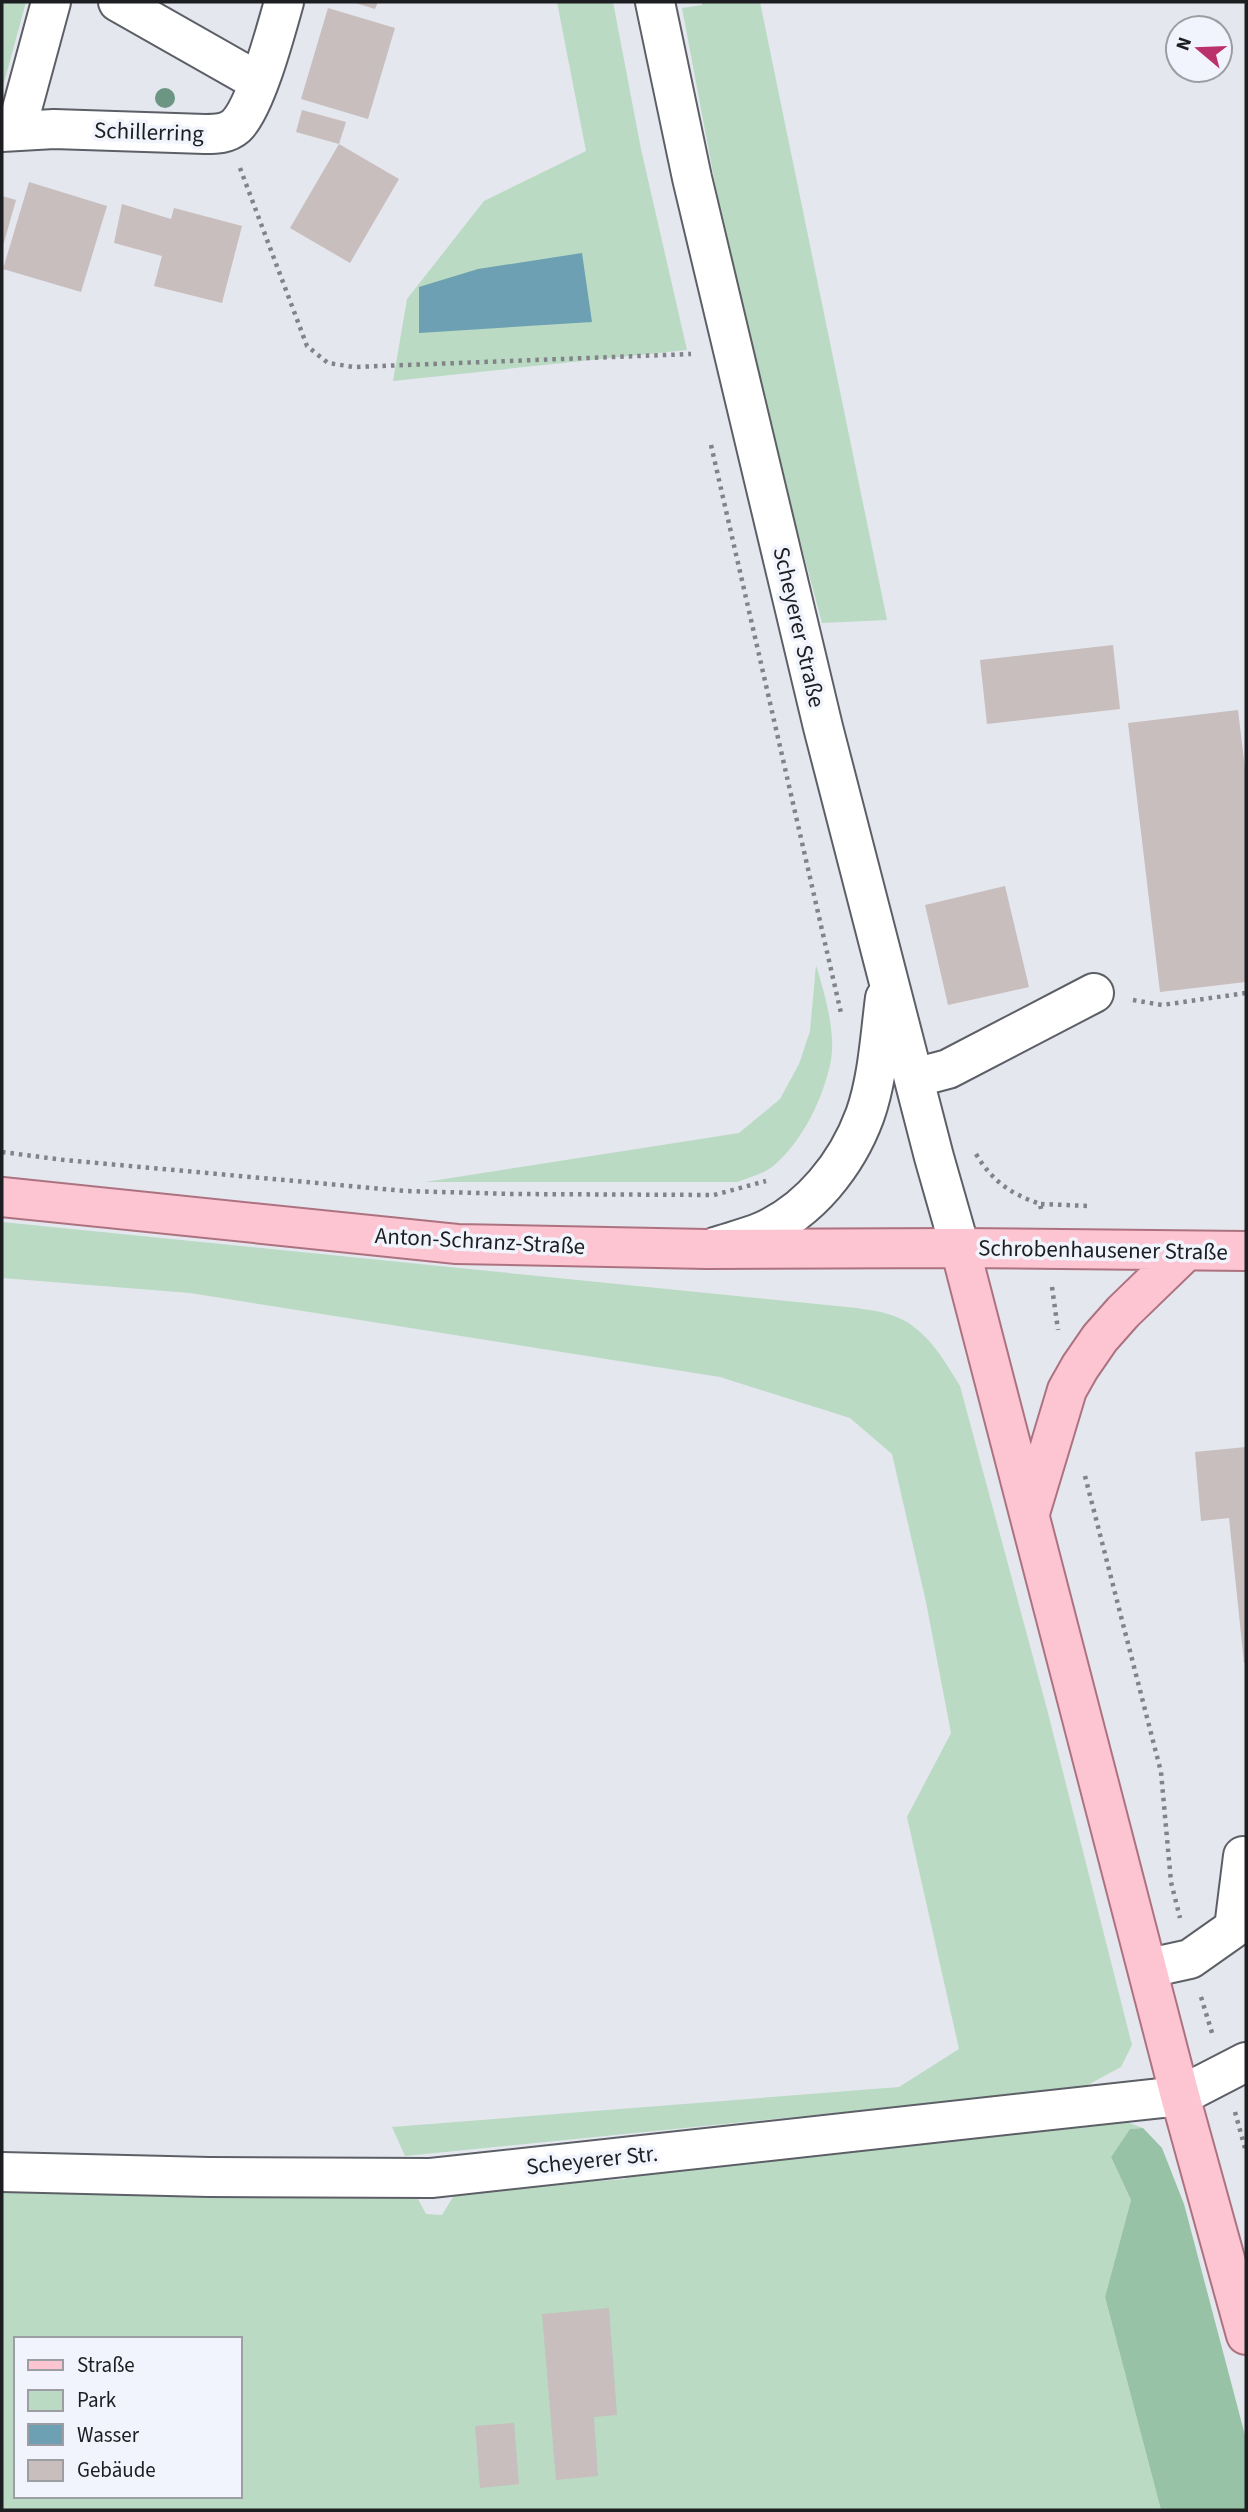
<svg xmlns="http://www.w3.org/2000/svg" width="1248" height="2512" font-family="'Source Sans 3',sans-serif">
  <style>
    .green { fill: #badac4; fill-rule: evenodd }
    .forest { fill: #97c2a5 }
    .water { fill: #6ca0b2 }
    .building { fill: #c7bebd }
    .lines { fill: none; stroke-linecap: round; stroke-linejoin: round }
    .minor-casing { stroke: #5d5f66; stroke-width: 42 }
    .major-casing { stroke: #ad7280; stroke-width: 42 }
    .path { stroke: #818388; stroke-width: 4.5; stroke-dasharray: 3.5 5; stroke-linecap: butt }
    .minor { stroke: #fff; stroke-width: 38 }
    .major { stroke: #fcc5d1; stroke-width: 38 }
    .tree { fill: #6c9584 }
    .labels { text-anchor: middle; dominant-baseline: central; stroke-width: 7; stroke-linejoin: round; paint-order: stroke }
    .street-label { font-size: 23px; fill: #1d1e21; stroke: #f1f4fc }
  </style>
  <rect width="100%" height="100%" fill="#e4e7ee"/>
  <path class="green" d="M2,2h24l-24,88z
    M557,2h56l28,147 46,201 -294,31 14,-82 77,-98 102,-50z
    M702,2h58l127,618 -65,3 -83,-312 -57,-303 20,-3z
    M816,965c8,27 20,66 15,95 -7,37 -29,83 -59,107 -9,7 -24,11 -35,15h-312l314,-49 41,-34 19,-35 11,-33z
    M2,1222l855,86c11,2 23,3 34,7 33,10 52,43 69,71l87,323 85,336 -11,22 -39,21 -677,68 -13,-29 507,-40 60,-38 -52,-232 44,-84 -25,-131 -34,-148 -42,-36 -130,-41 -530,-84 -188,-15z
    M1116,2118l27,10 -13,1 -19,28 20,43 -26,97 56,213h-1159v-328l410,6 14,26 16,1 14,-23 128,-15v5l41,-3 1,-4zM16,2339h224v157h-224z"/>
  <path class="forest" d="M1143,2128l19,20 22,56 62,235v71h-85l-56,-213 26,-97 -20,-43 19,-28z"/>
  <path class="water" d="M582,253l10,69 -173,11v-46l59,-18z"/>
  <path class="building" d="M352,2h26l-3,7z
    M328,8l67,20 -27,91 -67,-20z
    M302,110l44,12 -7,22 -43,-12z
    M339,144l60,35 -49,84 -60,-35z
    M29,182l78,24 -26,86 -78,-23z
    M2,196l14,4 -13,46h-1z
    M122,204l49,15 3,-11 68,18 -20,77 -68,-17 8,-30 -48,-13z
    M1113,645l7,64 -133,15 -7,-64z
    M1238,710l8,67v205l-86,10 -32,-269z
    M1005,886l24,101 -81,18 -23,-100z
    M1246,1447v216h-2l-15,-145 -28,3 -6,-69z
    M609,2308l8,107 -23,2 4,59 -42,4 -14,-166z
    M514,2423l5,61 -39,4 -5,-62z"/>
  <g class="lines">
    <g class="minor-casing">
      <path id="minor" d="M118,2l141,80
        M655,2l37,176 131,549 111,430 26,91
        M16,131l35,-129
        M2,132l52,-3 151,5c11,0 22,0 31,-8 20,-19 40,-96 48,-124
        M914,1078l34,-9 146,-76
        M715,1247c15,-5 31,-9 46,-15 49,-21 86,-68 104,-117 13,-37 15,-79 20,-117
        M1149,1968l41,-9 44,-31 9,-72
        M2,2172l207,5 222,1 749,-82 66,-34"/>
    </g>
    <g class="major-casing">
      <path id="major" d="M2,1197l455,47 250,5 253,-1 286,3
        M960,1248l220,848 66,239
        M1030,1513l37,-123 13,-23 20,-29 23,-26 63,-61"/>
    </g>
    <path class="path" d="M240,168l67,178 21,17 26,4 337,-13
      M711,445l130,568
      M1133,1000l29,5 84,-12
      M2,1152l62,8 341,31 108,3 201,1 52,-14
      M976,1154c16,27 35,40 64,50l1,5
      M1041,1204l47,2
      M1052,1287l6,43
      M1085,1476l76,296 10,110 9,36
      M1201,1997l12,39
      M1235,2112l11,40"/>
    <use href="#minor" class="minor"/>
    <use href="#major" class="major"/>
  </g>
  <circle class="tree" cx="165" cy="98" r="10"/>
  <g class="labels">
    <g class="street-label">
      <text transform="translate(149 132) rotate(2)">Schillerring</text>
      <text transform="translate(799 627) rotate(77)">Scheyerer Straße</text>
      <text transform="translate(480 1241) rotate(3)">Anton-Schranz-Straße</text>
      <text transform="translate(1103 1250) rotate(1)">Schrobenhausener Straße</text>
      <text transform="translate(592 2160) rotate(-6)">Scheyerer Str.</text>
    </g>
  </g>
  <rect width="1248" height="2512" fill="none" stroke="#1d1e21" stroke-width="7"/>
  <rect x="14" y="2337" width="228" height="161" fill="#f1f4fc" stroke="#9c9ea4" stroke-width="2"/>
  <rect x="28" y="2360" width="35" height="10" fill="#fcc5d1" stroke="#9c9ea4" stroke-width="2"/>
  <text x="77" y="2372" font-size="21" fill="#1d1e21">Straße</text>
  <rect x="28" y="2390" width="35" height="21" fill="#badac4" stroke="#9c9ea4" stroke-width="2"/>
  <text x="77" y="2407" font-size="21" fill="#1d1e21">Park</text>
  <rect x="28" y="2424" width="35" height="21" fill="#6ca0b2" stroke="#9c9ea4" stroke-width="2"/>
  <text x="77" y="2442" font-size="21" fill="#1d1e21">Wasser</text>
  <rect x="28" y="2460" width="35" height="21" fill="#c7bebd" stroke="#9c9ea4" stroke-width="2"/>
  <text x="77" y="2477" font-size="21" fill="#1d1e21">Gebäude</text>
  <g transform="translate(1199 49) rotate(289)"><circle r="33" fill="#f1f4fc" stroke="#9c9ea4" stroke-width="2"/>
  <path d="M0-5L12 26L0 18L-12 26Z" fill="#bb316c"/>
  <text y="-10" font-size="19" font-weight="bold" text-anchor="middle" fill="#1d1e21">N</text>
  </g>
</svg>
